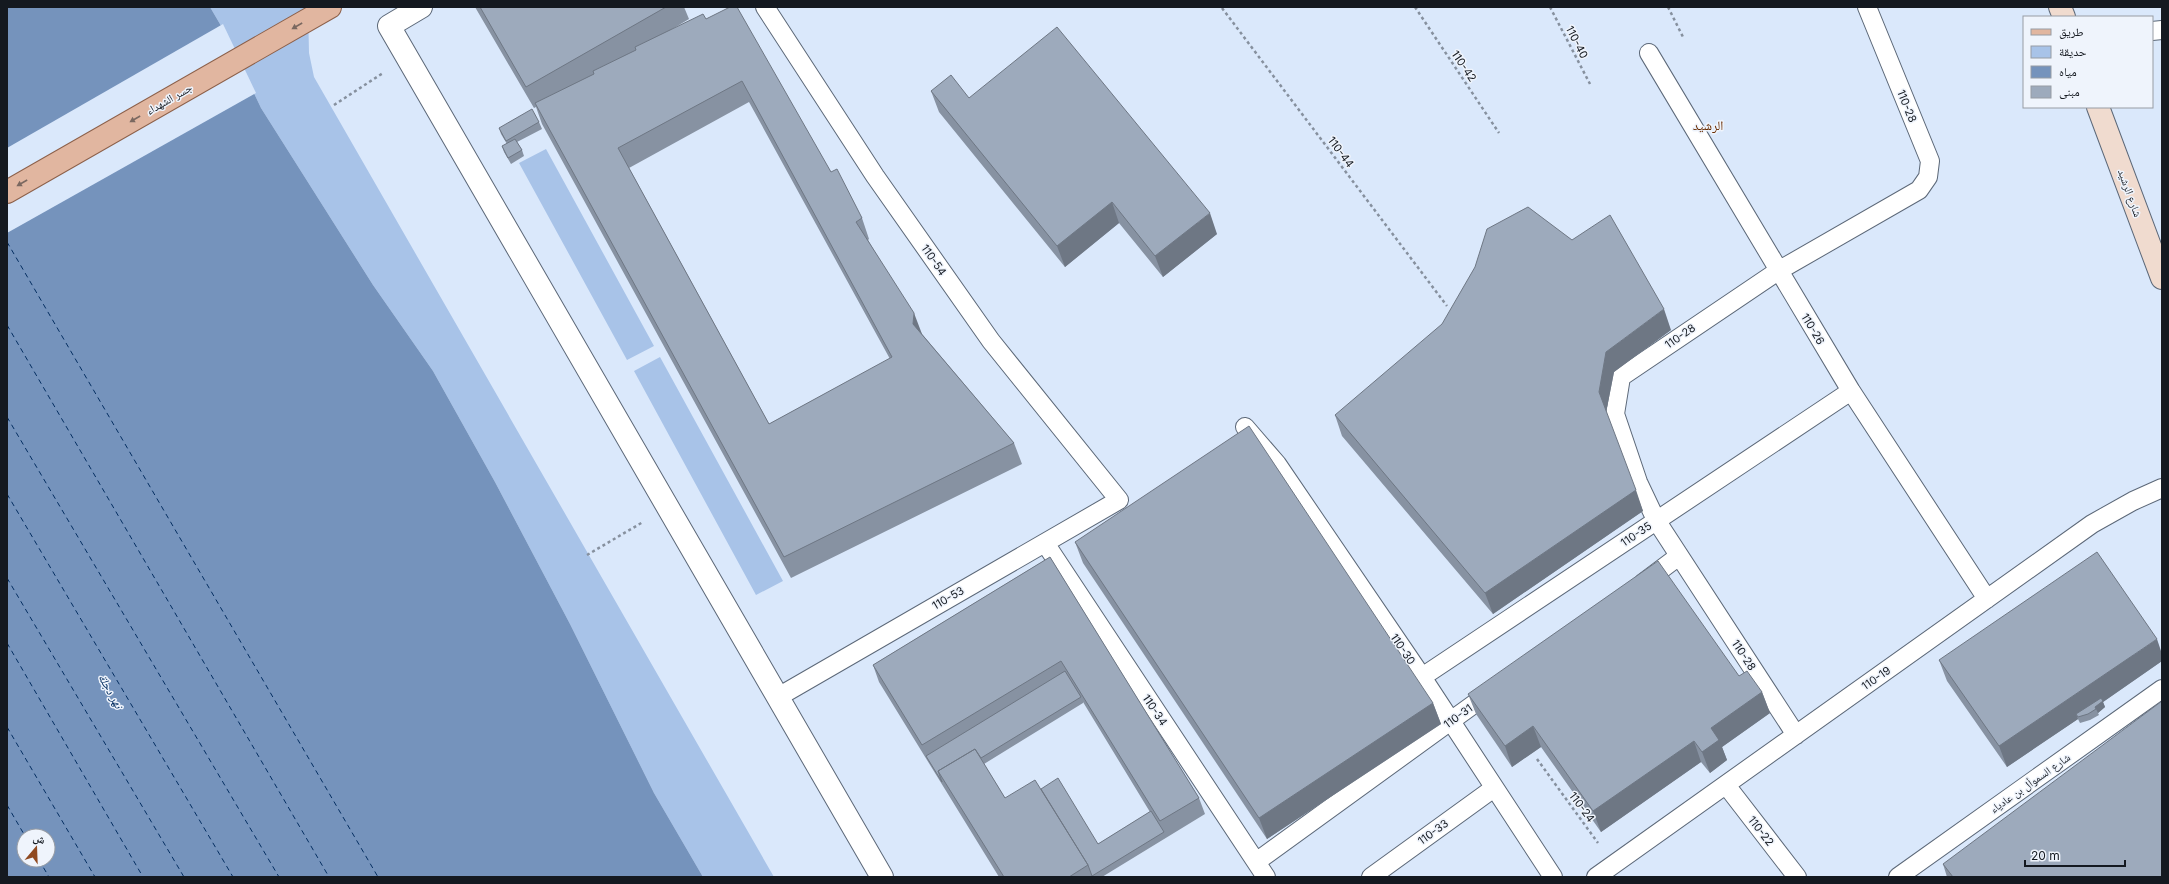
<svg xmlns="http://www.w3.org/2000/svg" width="2169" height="884" font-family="Inter,'Noto Naskh Arabic',sans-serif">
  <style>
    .green { fill: #a8c3e8 }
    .water { fill: #7593bc; fill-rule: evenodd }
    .pier { fill: #dae8fb }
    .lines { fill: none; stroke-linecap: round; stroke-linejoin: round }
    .ferry { stroke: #042e61; stroke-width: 1; stroke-dasharray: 5 4; stroke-linecap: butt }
    .service-casing { stroke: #5c6878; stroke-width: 20 }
    .minor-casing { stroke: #5c6878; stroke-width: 24 }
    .secondary-casing { stroke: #5c6878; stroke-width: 24 }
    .primary-casing { stroke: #8c604a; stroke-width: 24 }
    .path { stroke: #86909e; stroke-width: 2.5; stroke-dasharray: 3 3; stroke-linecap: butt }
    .service { stroke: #fff; stroke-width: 18 }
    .minor { stroke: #fff; stroke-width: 22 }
    .secondary { stroke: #f0dbcf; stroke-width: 22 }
    .primary { stroke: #e1b6a0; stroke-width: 22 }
    .wall { fill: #8792a2; fill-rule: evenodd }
    .shaded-wall { fill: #6e7784 }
    .building { fill: #9daabc; stroke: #6e7784; fill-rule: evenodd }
    .oneway { fill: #7a6860 }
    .labels { text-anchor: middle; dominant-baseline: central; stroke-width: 3; stroke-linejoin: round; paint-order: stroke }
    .street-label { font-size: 11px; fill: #141920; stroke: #eff4fc }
    .water-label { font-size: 12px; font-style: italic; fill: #042e61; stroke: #eff4fc }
    .quarter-label { font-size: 13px; fill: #682b00; stroke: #eff4fc }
  </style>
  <rect width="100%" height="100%" fill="#dae8fb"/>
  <path class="green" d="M210,7h98l1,46 5,24 460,800h-71l-49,-84 -84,-169 -75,-142 -62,-111 -60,-86 -112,-177 -34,-72z
    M546,149l108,197 -27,14 -108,-197z
    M660,357l123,224 -27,14 -122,-224z"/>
  <path class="water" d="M7,7h203l17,29 34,72 112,177 60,86 62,111 75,142 84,169 49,84h-696zM24,836h24v24h-24z"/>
  <path class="pier" d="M223,24l33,69 -249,140v-85z"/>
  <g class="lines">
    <path class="ferry" d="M7,242l371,635
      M7,325l322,552
      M7,417l272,460
      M7,494l226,383
      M7,578l177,299
      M7,643l136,234
      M7,727l88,150
      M7,805l18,31
      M39,860l10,17"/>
    <g class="service-casing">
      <path id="service" d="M765,7l110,169 116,165 128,159 -341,197
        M2152,31l10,-1
        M1649,53l202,338 136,208
        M1245,427l32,37 145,213 131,200
        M1045,543l221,334
        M1643,583l36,-27
        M1422,677l429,-286
        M1796,735l-140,-215 -18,-38 -23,-68 6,-37 157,-106 141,-81 9,-13 2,-16 -63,-154
        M1726,785l71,92
        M1256,862l236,-171
        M1371,877l123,-89
        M1596,877l496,-353 41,-23 29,-13
        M1898,877l264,-188"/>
    </g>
    <g class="minor-casing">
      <path id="minor" d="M421,7l-32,19 493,851"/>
    </g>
    <g class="secondary-casing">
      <path id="secondary" d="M2060,7l4,10
        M2098,107l64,171"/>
    </g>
    <g class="primary-casing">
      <path id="primary" d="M7,192l323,-185"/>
    </g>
    <path class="path" d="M1415,7l84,126
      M1550,7l40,77
      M1668,7l15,30
      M1222,8l225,298
      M334,105l49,-32
      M587,555l56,-33
      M1537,759l61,84"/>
    <use href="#service" class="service"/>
    <use href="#minor" class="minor"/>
    <use href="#secondary" class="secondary"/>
    <use href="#primary" class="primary"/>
  </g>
  <path class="wall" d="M475,7h209l5,12 -20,12 37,-12 125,153 31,46 7,21 -1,1 54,94 92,109 8,21 -231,114 -249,-454 -6,-17 -2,1zM749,102l141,257 -121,65 -140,-256z
    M931,91l38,7 248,136 -54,43 -44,-54 -54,44 -126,-155z
    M539,122l3,7 -25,13 5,8 2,6 -13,8 -7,-12 -2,-6 5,-2 -6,-10 -2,-6z
    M1671,330l-57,42 -8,41 37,98 -150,103 -151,-178 -7,-21z
    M1075,542l358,161 8,21 -174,115 -184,-276z
    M1050,557l149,241 6,16 -103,63h-103l-120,-195 -6,-17zM1083,702l67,110 -52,32 -57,-55 -36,9 -21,-34 99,-61z
    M2162,654v7l-59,41 2,5 -7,6 1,2 -9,5 -10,3 -2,-4 -71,48 -60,-86 -8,-21z
    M1739,676l23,16 8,21 -48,34 5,13 -17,13 -9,-11 -100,70 -60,-85 -29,20 -36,-53 -8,-20z
    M1943,864l219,13h-215z"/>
  <path class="shaded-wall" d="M1112,202l7,21 -54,44 -8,-21z
    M1210,213l7,21 -54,43 -8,-21z
    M1664,309l7,21 -57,42 -8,41 -7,-21 7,-40z
    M914,313l8,21 -1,11 -8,-21z
    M1636,490l7,21 -150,103 -8,-21z
    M2157,639l5,15v7l-59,41 2,5 -7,6 -2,-4 -20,5 2,5 -71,48 -8,-21z
    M1762,692l8,21 -48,34 5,13 -17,13 -8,-21 9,-24z
    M1433,703l8,21 -174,115 -8,-21z
    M1533,726l8,21 -29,20 -7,-21z
    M1694,741l7,21 -100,70 -8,-21z"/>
  <path class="building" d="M480,7h186l-140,80z
    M730,7h7l94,165 6,-3 25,49 -6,4 58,91 -1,11 101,119 -230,114 -249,-454 59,-29 -1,-3 43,-21 -1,-3 68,-33 3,5zM742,81l150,276 -123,67 -151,-276z
    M1057,27l153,186 -55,43 -43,-54 -55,44 -126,-155 20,-16 18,23z
    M532,109l7,13 -33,19 -7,-13z
    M515,139l7,11 -14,8 -6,-12z
    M1528,207l44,33 38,-25 54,94 -58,43 -7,40 37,98 -151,103 -150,-178 107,-91 33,-57 12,-38z
    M1249,426l184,277 -174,115 -184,-276z
    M2097,552l60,87 -158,107 -60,-86z
    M1050,557l149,241 -39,23 -99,-160 -139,84 -49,-80z
    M1658,561l81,115 8,-5 15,21 -51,36 8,12 -17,12 -8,-11 -101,70 -60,-85 -28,20 -37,-52z
    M1065,671l16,26 -100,61 -6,-9 -37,22 4,11 -16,-26z
    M2101,698l2,3 -8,6 1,2 -8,5 -10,3 -2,-3z
    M2162,701v176h-209l-10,-13z
    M975,749l30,49 30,-18 53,85 -19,12h-65l-66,-106z
    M1058,778l40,66 53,-33 13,21 -72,44 -4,-11 -47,-76z"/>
  <defs><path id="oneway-solid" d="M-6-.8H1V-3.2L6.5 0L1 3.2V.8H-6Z"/></defs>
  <g class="oneway">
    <use href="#oneway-solid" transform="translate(297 26) rotate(150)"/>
    <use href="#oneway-solid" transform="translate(135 119) rotate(150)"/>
    <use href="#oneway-solid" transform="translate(22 183) rotate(150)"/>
  </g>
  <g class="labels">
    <g class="street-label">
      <text transform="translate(1577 42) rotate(63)">110-40</text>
      <text transform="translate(1464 66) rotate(56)">110-42</text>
      <text transform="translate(169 99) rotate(-30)">جسر الشهداء</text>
      <text transform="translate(1907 106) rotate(68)">110-28</text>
      <text transform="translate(1341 152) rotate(53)">110-44</text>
      <text transform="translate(2130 193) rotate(70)">شارع الرشيد</text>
      <text transform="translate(934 260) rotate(55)">110-54</text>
      <text transform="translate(1813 329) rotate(59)">110-26</text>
      <text transform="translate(1680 336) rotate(-35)">110-28</text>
      <text transform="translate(1636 534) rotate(-34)">110-35</text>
      <text transform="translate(948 598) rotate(-30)">110-53</text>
      <text transform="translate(1403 649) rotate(56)">110-30</text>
      <text transform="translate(1744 655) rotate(57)">110-28</text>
      <text transform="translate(1876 678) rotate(-35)">110-19</text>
      <text transform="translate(1155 710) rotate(56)">110-34</text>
      <text transform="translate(1458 716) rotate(-36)">110-31</text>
      <text transform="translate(2030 783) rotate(-35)">شارع السموأل بن عادياء</text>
      <text transform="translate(1582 807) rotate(53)">110-24</text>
      <text transform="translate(1761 831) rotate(52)">110-22</text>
      <text transform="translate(1433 832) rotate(-36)">110-33</text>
    </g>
    <g class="water-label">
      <text transform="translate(111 691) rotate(61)">نهر دجلة</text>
    </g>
    <g class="quarter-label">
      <text x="1708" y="125">الرشيد</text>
    </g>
  </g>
  <rect width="2169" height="884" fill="none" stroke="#141920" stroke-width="16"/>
  <rect x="2023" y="16" width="130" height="92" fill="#eff4fc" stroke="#979ca4"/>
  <rect x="2031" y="29" width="20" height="6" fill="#e1b6a0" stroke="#979ca4"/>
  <text x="2059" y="36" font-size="12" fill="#141920">طريق</text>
  <rect x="2031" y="46" width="20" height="12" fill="#a8c3e8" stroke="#979ca4"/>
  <text x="2059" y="56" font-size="12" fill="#141920">حديقة</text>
  <rect x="2031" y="66" width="20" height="12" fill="#7593bc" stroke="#979ca4"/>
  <text x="2059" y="76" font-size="12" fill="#141920">مياه</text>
  <rect x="2031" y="86" width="20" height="12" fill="#9daabc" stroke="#979ca4"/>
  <text x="2059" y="96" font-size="12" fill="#141920">مبنى</text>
  <g transform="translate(36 848) rotate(19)"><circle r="19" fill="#eff4fc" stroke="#979ca4"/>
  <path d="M0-3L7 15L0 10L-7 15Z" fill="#904a21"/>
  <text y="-6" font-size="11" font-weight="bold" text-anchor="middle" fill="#141920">ش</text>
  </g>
  <path d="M2025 860v6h100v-6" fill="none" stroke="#141920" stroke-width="2"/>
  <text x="2031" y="860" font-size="12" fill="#141920" stroke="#eff4fc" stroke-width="3" paint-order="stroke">20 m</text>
</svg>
